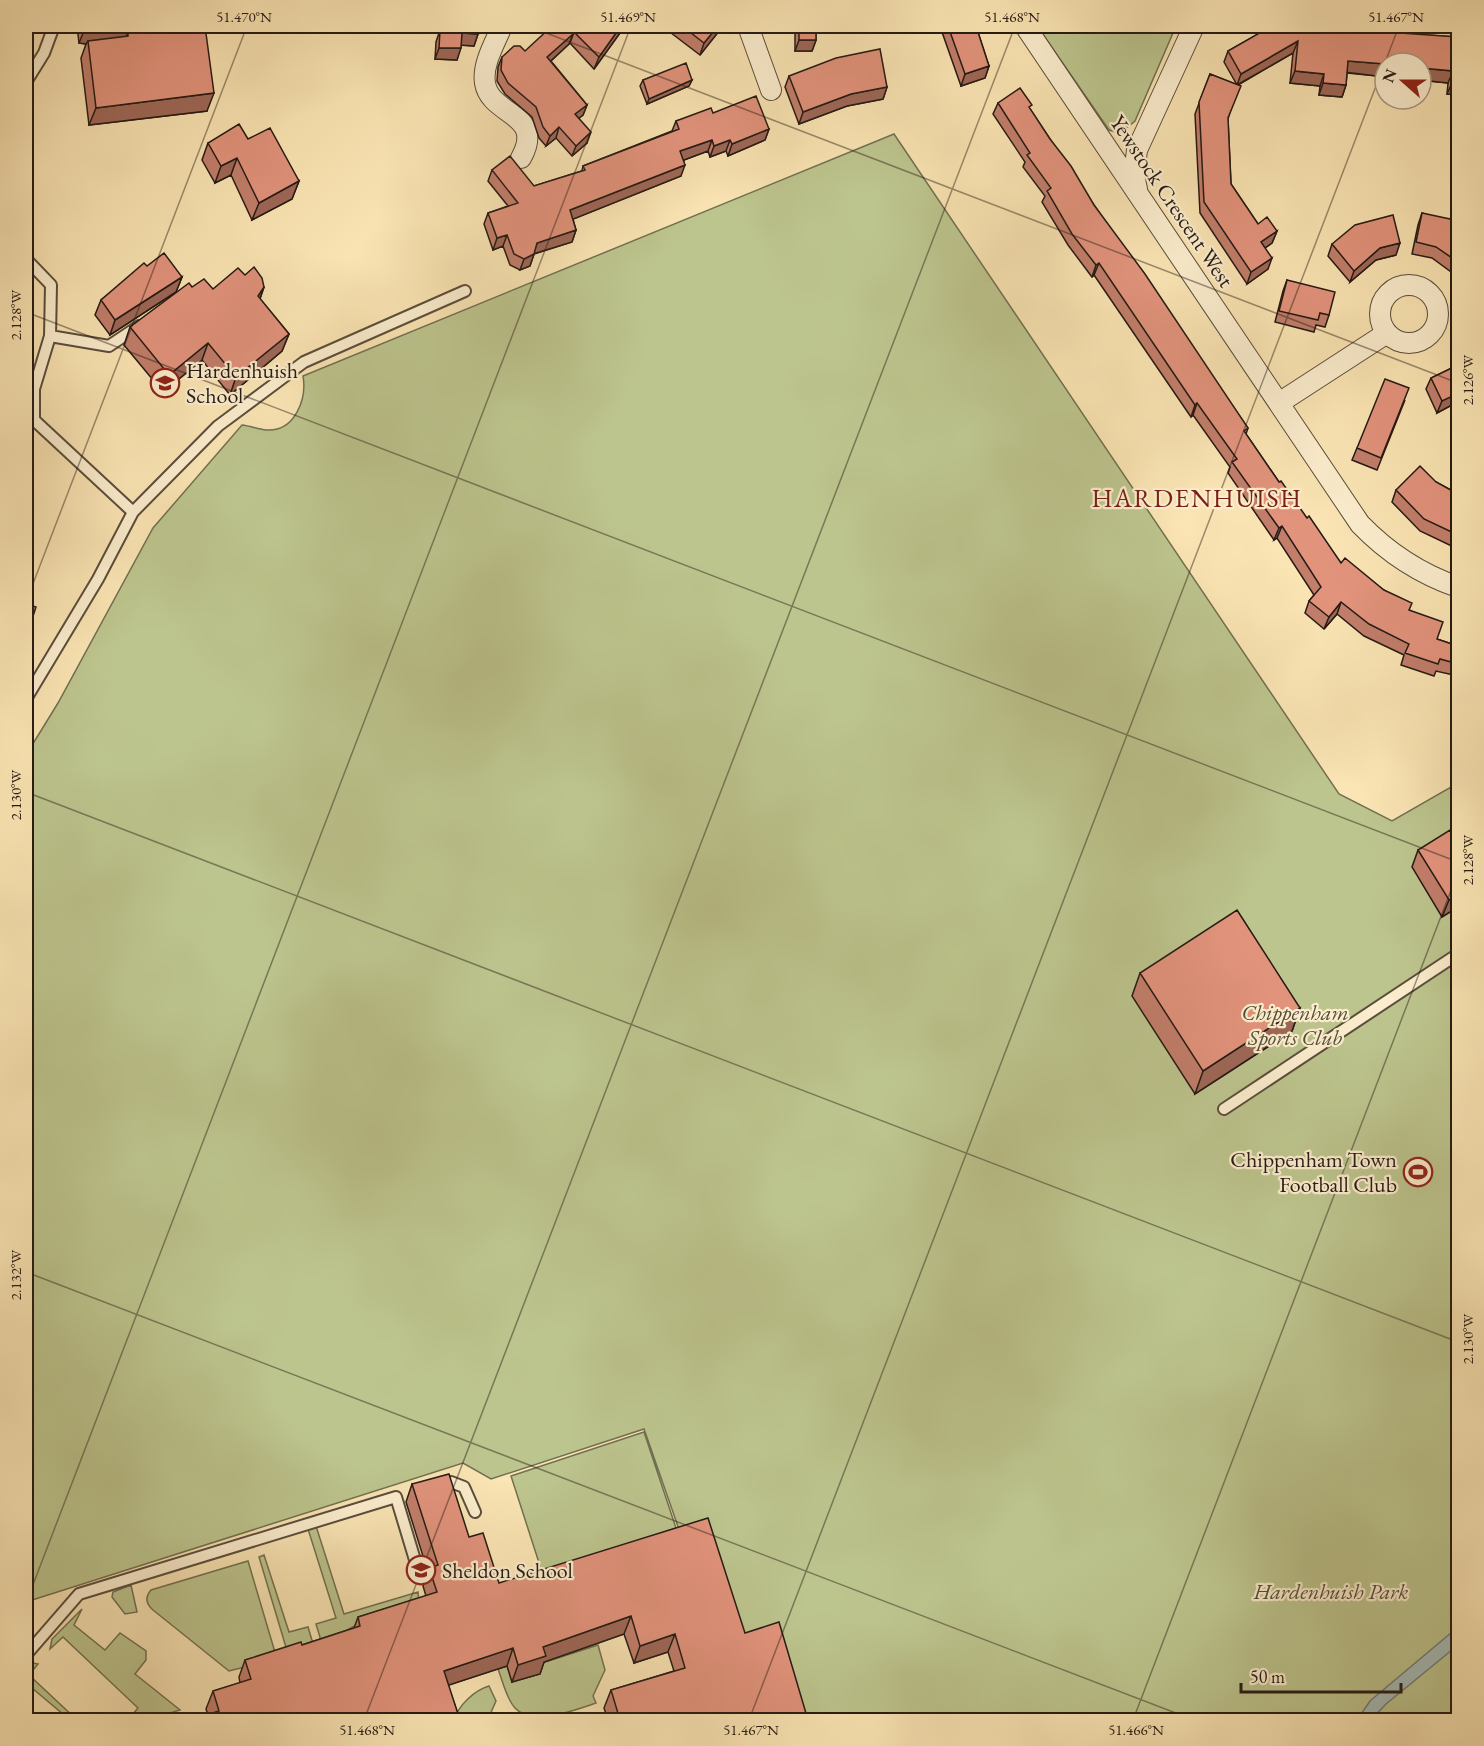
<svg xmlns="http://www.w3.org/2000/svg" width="1484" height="1746" font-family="'EB Garamond',serif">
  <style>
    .green { fill: #bdc58e; stroke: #717051; stroke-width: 1.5 }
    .water { fill: #a5bcb9; stroke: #727b77; stroke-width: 1.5 }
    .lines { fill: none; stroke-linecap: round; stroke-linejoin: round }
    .lane-casing { stroke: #5a4d3c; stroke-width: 14 }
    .street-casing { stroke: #5a4d3c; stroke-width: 22 }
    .lane { stroke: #fceece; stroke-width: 10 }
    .street { stroke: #fceece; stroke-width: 20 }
    .wall { fill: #c27e6b; stroke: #251a14; stroke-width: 1.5 }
    .shaded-wall { fill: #9e6757; stroke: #251a14; stroke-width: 1.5 }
    .building { fill: #e2937c; stroke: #251a14; stroke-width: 1.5 }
    .ticks { fill: none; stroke: #251a14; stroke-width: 1.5; stroke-opacity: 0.45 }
    .labels { text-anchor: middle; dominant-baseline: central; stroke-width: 4.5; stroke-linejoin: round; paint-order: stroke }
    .street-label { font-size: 22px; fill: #251a14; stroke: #fceece }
    .poi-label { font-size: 22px; fill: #251a14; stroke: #fceece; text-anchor: start }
    .park-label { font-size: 22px; font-style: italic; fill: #534d39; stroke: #fceece }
    .quarter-label { font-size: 26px; letter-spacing: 1.5px; fill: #7a1f14; stroke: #fceece }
    .neatline { fill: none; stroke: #251a14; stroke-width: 2 }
    .ticks-label { font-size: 15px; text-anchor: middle; fill: #251a14 }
  </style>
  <rect width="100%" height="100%" fill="#fbe5b4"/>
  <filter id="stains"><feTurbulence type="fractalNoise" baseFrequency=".00333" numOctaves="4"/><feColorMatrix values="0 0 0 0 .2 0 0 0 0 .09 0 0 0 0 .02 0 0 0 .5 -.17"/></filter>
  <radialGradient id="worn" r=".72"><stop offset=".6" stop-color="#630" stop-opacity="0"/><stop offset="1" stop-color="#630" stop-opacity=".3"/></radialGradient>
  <path class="green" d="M1037,26h139l-41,95 -15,12 -11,-3z
    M894,134l445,660 53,27 66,-38v937h-651l-64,-75 -61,-107 -38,-109 -153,50 -28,-16 -437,139v-847l32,-52 95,-175 89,-103c8,1 16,4 24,5 29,2 41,-31 37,-54z
    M644,1432l32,96 -134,44 -31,-96z
    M316,1526l28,88 74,-22 1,11 -61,21 -36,20 -6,-20 20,-6 -28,-89z
    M264,1555l25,77 19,-5 6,20 -26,7 -29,-97z
    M248,1561l29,98 -48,12 -76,-61c-7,-6 -8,-13 -2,-20z
    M131,1585l6,27 -12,2 -13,-17 1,-5z
    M82,1609l-8,16 31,25 15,-17 26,18v9l-11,14 45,36 -32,10h-20l10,-12 -75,-71 -13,12 2,-10z
    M598,1645l7,25 -12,26 3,7c-21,7 -64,24 -81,5 -9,-10 -12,-26 -17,-39l9,-3 5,16 24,-17z
    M33,1663l5,1 -9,11 48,45h-7l-44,-37v-12z
    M489,1686l7,15 -7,16 -10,3h-24c2,-14 20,-30 34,-34z"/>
  <path class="water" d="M1458,1627v18l-72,59 -15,16h-14l13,-19z"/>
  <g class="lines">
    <g class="lane-casing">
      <path id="lane" d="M26,82l18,-29 10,-27
        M26,259l25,26 -1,51 -16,53v31l99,92
        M50,336l59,10 30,-20
        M26,699l72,-120 35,-67 85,-86 86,-64 161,-71
        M1224,1109l234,-155
        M440,1485l11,-3 13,5 11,25
        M26,1655l53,-61 317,-97 22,73
        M26,1715l6,5"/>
    </g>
    <g class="street-casing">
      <path id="street" d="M502,26c-7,17 -20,38 -17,57 5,33 61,30 36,75
        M748,26l23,64
        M1025,26l335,498c28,29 60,50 98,63
        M1137,189l-3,-14 3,-25 57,-124
        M1380 314a29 29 0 1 1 58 0a29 29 0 1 1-58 0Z
        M1279,403l108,-70"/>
    </g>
    <use href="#lane" class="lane"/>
    <use href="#street" class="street"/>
  </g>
  <path class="wall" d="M77,26h128l2,85 -118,14 -8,-67 5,-14 -7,-1z
    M442,26h36v8l-4,12 -13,-1 -4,15 -22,-1 1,-17 4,-12h2z
    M625,26l-31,43 -24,-26 4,-11z
    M662,26h61l-23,29z
    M768,26h53l-2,6h-3v8l-4,11h-17v-20h-27z
    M942,26h34l13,40 -4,12 -24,8 -19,-54z
    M1272,26l186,11v58l-11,-1 1,-11 -101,-10 -1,12 -4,12 -23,-2 1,-9 -30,-3 3,-30 -55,32 -10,34 3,65 27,40 19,7 -5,12 -7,5 3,21 -21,15 -47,-71 -5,-99 15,-40 27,11 -13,-23 4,-11z
    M569,44l-18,17 36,44 -4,10 -4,3 8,25 -15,13 -16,-18 -10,8 -7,-8 -7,-21 -27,-23 -8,-13 1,-14 4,-10 23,-6z
    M789,76l98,11 -4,12 -36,7 -48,18 -14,-37z
    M643,80h49l-3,6 -42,18 -7,-18z
    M998,103l32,6 64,96 154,223 -2,6 33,48 62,81 43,27 26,20 27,29 21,7v30l-22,-5 -2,5 -33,-11 3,-10 -40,-19 -27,-22 -13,15 -19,-16 4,-12 5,-6 -37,-57 -3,2 -46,-67 2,-6 -37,-52 -2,2 -97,-142 -2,2 -24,-32 -26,-43 3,-6 -22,-29 2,-5 -32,-48z
    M713,113l56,16 -4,11 -37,16 -2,-5 -16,6 -2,-6 -24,9 -3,16 -108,43 3,11 -4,12 -38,12 -4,12 -10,4 -10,-5 -7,-19 -10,4 -9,-26 4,-11 20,-7 -20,-25 4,-11 42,16 48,-15 1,-5 89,-35 4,-10z
    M248,139l51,42 -7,18 -40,21 -21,-45 -16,8 -13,-23 6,-17z
    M1422,213l36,12v52l-26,-19 -20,-4 6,-29z
    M1332,244l64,11 -20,5 -26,22 -22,-26z
    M147,266l35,11 -6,15 -66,43 -15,-20 6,-15z
    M245,275l19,12 -4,12 29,35 -7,17 -52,44 -28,-35 -39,32 -39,-47 6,-18 62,-40 21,2z
    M1287,280l42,35 -4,12 -9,-2 -2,7 -39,-10 8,-31z
    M1458,365v32l-3,1 -3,7 -15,8 -11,-24 5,-11z
    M1405,400l-28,70 -25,-10 5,-12z
    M1436,482l22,12v55l-38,-18 -28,-29 4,-12z
    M1418,850l40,57 -16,10 -30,-50z
    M1140,973l160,35 -8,23 -97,63 -63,-98z
    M412,1484l57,53 30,46 246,50 63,87h-200l-4,-12 7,-18 63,-19 -6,-19 -34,11 -10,-29 -80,28 -4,12 -28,8 -5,-16 -59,19 12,35h-270l18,-5 -2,-6 7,-18 27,-8 -1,-6 6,-17 57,-15 52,-17 4,-11 68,-21 -3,-10 5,-14 -22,-70z"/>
  <path class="shaded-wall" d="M26,26h6l-3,4 -3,1z
    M86,26l42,6 -6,17 -34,-8 -2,3 -7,-1z
    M621,26h4l-31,43 5,-12z
    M718,26h5l-23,29 4,-12z
    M770,26h27l-2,5h-27z
    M814,26h7l-2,6h-7z
    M462,33l16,1 -4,12 -16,-1z
    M573,34l-4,10 -26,24 4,-11z
    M799,40h17l-4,11h-17z
    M1298,41l-5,12 -56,32 4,-11z
    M439,48h22l-4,12 -22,-1z
    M1348,61l37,3v13l-41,-5z
    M989,66l-4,12 -24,8 4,-12z
    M1421,68l32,3 -5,12 -27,-3z
    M1295,71l29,3 -4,12 -30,-3z
    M692,80l-3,6 -42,18 2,-5z
    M1323,83l23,2 -4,12 -23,-2z
    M1452,83h6v12l-11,-1z
    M887,87l-4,12 -36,7 -48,18 4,-12 48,-18z
    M214,93l-7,18 -118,14 7,-17z
    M587,105l-4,10 -12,10 4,-11z
    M559,127l-3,11 -10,8 4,-10z
    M769,129l-4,11 -37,16 4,-12z
    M591,132l-4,11 -15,13 4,-10z
    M712,140l-4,11 -32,12 4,-12z
    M730,140l-4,11 -16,6 4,-11z
    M237,158l-6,17 -16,8 6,-17z
    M685,165l-4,11 -115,46 4,-12z
    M299,181l-7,18 -40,21 7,-17z
    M576,230l-4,12 -39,12 4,-11z
    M1277,231l-5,12 -16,11 5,-12z
    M507,235l-4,11 -10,4 4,-12z
    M1400,243l-4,12 -20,5 -26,22 4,-11 26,-23z
    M534,254l-4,12 -10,4 4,-11z
    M1272,258l-4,11 -21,15 4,-12z
    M1099,263l-5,12 -2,2 4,-12z
    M182,277l-6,15 -66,43 5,-15z
    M264,287l-6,17v-8z
    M289,334l-7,17 -52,44 6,-18z
    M208,343l-6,17 -39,32 6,-17z
    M1458,387v10l-3,1 -3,7 -15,8 5,-12 12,-12z
    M1197,403l-4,12 -2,2 4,-12z
    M1282,526l-5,12 -3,2 5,-12z
    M1341,602l-4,12 -13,15 5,-12z
    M1458,893v14l-16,10 7,-17z
    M1300,1008l-8,23 -97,63 8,-23z
    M631,1616l-7,18 -80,28 -4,12 -28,8 6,-17 25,-18z
    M675,1634l-7,18 -34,11 6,-17z
    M513,1648l-6,18 -70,23 7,-18z
    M384,1713l-3,7h-22z"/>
  <path class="building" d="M86,26h119l9,67 -118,15 -8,-67 40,-5v-4z
    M446,26h32v8l-16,-1 -1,15h-22l1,-18h6z
    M552,26h14l7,8 -26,23 40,48 -12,9 16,18 -15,14 -17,-19 -9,9 -7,-9 -7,-20 -28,-24 -7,-13 1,-13 12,-11h6l5,5z
    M580,26h41l-22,31 -25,-25z
    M682,26h36l-14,17z
    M799,26h17v14h-17z
    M948,26h28l13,40 -24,8z
    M1272,26h27l159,11v46h-6l1,-12 -32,-3v-5h-36v1l-37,-3 -2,24 -23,-2 1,-9 -29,-3 3,-30 -57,33 -13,-23z
    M880,49l7,38 -36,7 -48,18 -14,-36 47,-18z
    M686,63l6,17 -43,19 -6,-19z
    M1210,74l31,12 -13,32 3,66 27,40 9,-7 10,14 -16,11 11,16 -21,14 -47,-70 -5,-100z
    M1020,88l12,17 -3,2 21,32 21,27 23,39 51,69 103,154 -4,3 35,51 2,-1 26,37 2,-2 32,47 4,-5 39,32 28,13 -3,7 34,12 -6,17 21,7v18l-18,-5 -2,5 -33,-11 4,-9 -40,-20 -28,-22 -12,15 -20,-16 12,-14 -39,-61 -3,2 -47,-66 5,-3 -40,-56 -2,2 -96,-142 -3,2 -24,-31 -25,-43 4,-3 -24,-33 3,-2 -32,-50z
    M756,96l13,33 -37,15 -2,-4 -16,6 -2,-6 -32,11 5,14 -115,45 6,20 -39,13 -3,11 -10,5 -10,-5 -7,-19 -10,3 -9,-25 30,-10 -26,-33 18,-14 24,30 51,-16 -2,-4 96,-37 -3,-8 35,-13 2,5z
    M239,124l9,15 22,-11 29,53 -40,22 -22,-45 -16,8 -13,-23z
    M1422,213l28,6 8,6v37l-22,-15 -20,-5z
    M1393,215l7,28 -20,5 -26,23 -22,-27 23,-19z
    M164,253l18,24 -67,43 -14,-20 43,-37 3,3z
    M254,267l8,11 2,9 -6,9 31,38 -53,43 -28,-34 -39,32 -39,-48 59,-44 3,4 12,-8 9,10 25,-21 7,7z
    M1287,280l48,12 -6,23 -9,-2 -2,7 -39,-9z
    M1458,365v22l-4,2 3,5 -15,7 -11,-23z
    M1385,379l24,9 -28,70 -24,-10z
    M1420,466l16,16 22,12v41l-34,-16 -28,-29z
    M26,604l10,3 -10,31z
    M1450,830l8,14v49l-9,7 -31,-50z
    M1237,910l63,98 -97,63 -63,-98z
    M449,1474l20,63 14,-4 16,50 209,-65 37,115 34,-11 29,98h-188l-9,-30 74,-22 -10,-34 -35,12 -9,-30 -88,31 3,9 -28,9 -5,-17 -69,23 16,49h-73l-3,-7 -25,7h-169l29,-9 -6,-20 38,-12 -6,-19 56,-18 1,3 58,-19 -2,-9 79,-25 -8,-24 9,-3 -26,-81z"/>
  <path class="ticks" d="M528,26l930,357M26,312l1432,550M26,602l221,-576M26,792l1432,550M26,1272l1168,448M26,1603l605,-1577M364,1720l651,-1694M749,1720l650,-1694M1133,1720l325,-848"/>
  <defs>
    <g id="school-ring" transform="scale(1.5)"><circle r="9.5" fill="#fceece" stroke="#8f2418" stroke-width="1.5"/><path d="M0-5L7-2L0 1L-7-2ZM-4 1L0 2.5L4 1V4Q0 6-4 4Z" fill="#8f2418"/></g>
    <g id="stadium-ring" transform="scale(1.5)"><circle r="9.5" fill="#fceece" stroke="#8f2418" stroke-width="1.5"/><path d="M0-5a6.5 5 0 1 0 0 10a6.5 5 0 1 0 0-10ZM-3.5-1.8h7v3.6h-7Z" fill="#8f2418"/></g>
  </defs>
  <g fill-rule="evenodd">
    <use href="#school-ring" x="165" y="383"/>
    <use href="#stadium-ring" x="1418" y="1172"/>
    <use href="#school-ring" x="421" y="1570"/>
  </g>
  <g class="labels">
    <g class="street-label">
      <text transform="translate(1172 201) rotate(56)">Yewstock Crescent West</text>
    </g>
    <g class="poi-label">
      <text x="186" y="370">Hardenhuish<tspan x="186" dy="25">School</tspan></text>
      <text x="1397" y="1159" text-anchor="end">Chippenham Town<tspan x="1397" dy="25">Football Club</tspan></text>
      <text x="442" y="1570">Sheldon School</text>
    </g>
    <g class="park-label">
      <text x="1295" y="1012">Chippenham<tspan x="1295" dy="25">Sports Club</tspan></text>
      <text x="1331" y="1591">Hardenhuish Park</text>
    </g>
    <g class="quarter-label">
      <text x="1197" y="498">HARDENHUISH</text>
    </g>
  </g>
  <rect width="1484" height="1746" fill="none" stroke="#fbe5b4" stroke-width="66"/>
  <g transform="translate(1403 81) rotate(291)"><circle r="28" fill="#fceece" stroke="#a69984" stroke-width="1.5"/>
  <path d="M0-4.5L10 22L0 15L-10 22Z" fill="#8f2418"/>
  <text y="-9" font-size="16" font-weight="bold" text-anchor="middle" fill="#251a14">N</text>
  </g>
  <path d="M1241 1683v9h160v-9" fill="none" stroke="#251a14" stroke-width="3"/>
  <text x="1250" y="1683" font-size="18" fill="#251a14" stroke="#fceece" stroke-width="4.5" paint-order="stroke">50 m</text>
  <rect x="33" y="33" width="1418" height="1680" class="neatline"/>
  <g class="ticks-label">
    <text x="244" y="22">51.470°N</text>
    <text x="628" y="22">51.469°N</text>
    <text x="1012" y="22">51.468°N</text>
    <text x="1396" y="22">51.467°N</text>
    <text transform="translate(16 315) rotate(-90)" y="5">2.128°W</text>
    <text transform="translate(1468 380) rotate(-90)" y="5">2.126°W</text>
    <text transform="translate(16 795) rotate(-90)" y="5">2.130°W</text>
    <text transform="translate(1468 860) rotate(-90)" y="5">2.128°W</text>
    <text transform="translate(16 1275) rotate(-90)" y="5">2.132°W</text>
    <text transform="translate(1468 1339) rotate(-90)" y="5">2.130°W</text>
    <text x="367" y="1735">51.468°N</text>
    <text x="751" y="1735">51.467°N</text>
    <text x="1136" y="1735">51.466°N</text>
  </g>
  <rect width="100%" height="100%" filter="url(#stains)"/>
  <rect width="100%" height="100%" fill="url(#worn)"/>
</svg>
